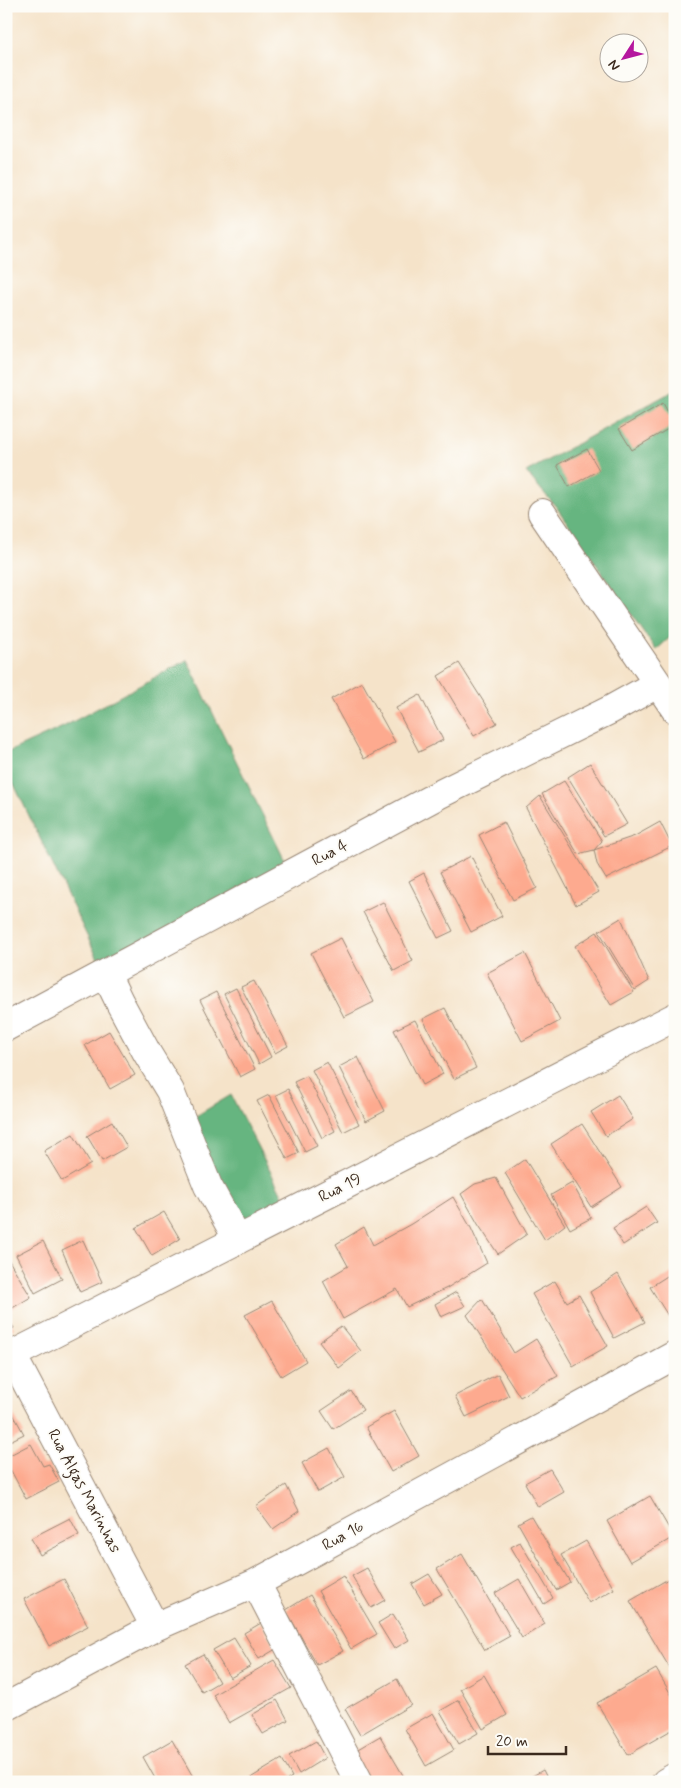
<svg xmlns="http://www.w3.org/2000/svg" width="681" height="1788" font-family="Mynerve,sans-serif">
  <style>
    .forest { fill: #66b580; stroke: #50704f }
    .building { fill: #fdaa8f }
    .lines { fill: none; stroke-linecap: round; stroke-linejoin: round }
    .street-casing { stroke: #988674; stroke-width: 30 }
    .street { stroke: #fff; stroke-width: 28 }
    .labels { text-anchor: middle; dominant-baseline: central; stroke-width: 4; stroke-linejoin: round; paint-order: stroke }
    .street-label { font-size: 16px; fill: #3b2a1e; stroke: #fdfcf7 }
  </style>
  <rect width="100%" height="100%" fill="#fdfcf7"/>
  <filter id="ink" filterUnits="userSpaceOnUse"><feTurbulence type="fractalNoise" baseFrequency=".02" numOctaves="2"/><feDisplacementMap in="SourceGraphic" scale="10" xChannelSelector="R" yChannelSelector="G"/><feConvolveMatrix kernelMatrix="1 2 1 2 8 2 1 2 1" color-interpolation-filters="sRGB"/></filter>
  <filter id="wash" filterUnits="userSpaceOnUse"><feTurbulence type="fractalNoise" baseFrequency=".0096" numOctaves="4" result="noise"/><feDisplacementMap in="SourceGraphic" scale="20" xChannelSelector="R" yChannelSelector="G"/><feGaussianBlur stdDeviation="1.12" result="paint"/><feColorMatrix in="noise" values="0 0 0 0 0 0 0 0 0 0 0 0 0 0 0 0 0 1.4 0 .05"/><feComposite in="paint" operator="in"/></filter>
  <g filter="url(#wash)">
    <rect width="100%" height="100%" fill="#f5e3c9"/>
    <path class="forest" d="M675,390v243l-19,17 -99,-142 -31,-36z
      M187,660l99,203 -184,104 -96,-199v-15l57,-26z
      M231,1095l56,109 -46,26 -50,-111z"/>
    <g id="blocks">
      <path class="building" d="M663,403l12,22 -43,25 -13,-21z
        M587,449l12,21 -30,17 -12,-22z
        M459,663l38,60 -23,13 -36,-60z
        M362,682l33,60 -31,17 -33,-60z
        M420,695l23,45 -24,12 -23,-44z
        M590,763l37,61 -23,12 -36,-59z
        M564,781l38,60 -8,9 -16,4 -36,-60z
        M540,796l59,96 -23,13 -50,-97z
        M504,822l33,66 -24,12 -34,-65z
        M660,822l12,24 -66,33 -9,-15 -3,-14 41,-14z
        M471,856l31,60 -31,16 -31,-60z
        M424,873l29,58 -15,7 -29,-57z
        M383,902l30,59 -19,10 -31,-59z
        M621,918l28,63 -14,9 -36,-59z
        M597,932l37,60 -23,13 -36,-59z
        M341,938l33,64 -30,15 -33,-64z
        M525,953l35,68 -38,20 -35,-68z
        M254,981l34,65 -13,7 -34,-66z
        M236,988l35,69 -12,7 -35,-70z
        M216,992l39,77 -15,8 -40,-77z
        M445,1008l31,60 -22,11 -31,-60z
        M415,1020l28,54 -21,11 -28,-55z
        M109,1031l26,44 -25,14 -25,-44z
        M358,1057l27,54 -19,10 -27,-54z
        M327,1062l32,62 -16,8 -31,-62z
        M307,1076l28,55 -13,7 -28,-56z
        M288,1089l29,57 -12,6 -29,-57z
        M269,1095l30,58 -12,6 -30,-58z
        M618,1095l15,24 -27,17 -15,-24z
        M112,1121l15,26 -25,14 -15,-25z
        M582,1124l40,63 -31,20 -40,-63z
        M73,1134l18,30 -29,17 -18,-30z
        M525,1159l40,66 -20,15 -40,-67z
        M496,1178l31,56 -29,20 -20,-30 -17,-30 14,-10z
        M572,1183l19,35 -21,11 -19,-34z
        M453,1197l18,31 16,35 -40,25 -40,19 -10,-18 -54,30 -20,-38 25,-15 -12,-22 28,-17 9,18 38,-21z
        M646,1207l11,16 -34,22 -10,-17z
        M164,1212l16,27 -28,17 -16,-28z
        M83,1240l19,42 -22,10 -18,-42z
        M43,1241l19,38 -27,14 -19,-38z
        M8,1259l23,38 -22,13 -3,-4v-46z
        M675,1271v56l-25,-40z
        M618,1274l27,48 -31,16 -24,-46z
        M555,1281l12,21 12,-7 29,51 -35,20 -41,-72z
        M456,1292l9,14 -24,11 -6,-13z
        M482,1299l32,54 22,-14 22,37 -38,21 -53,-82z
        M272,1301l34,60 -25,15 -36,-61z
        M6,1315l8,13 -8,5z
        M341,1326l20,25 -22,17 -20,-26z
        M498,1374l11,22 -43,21 -11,-21z
        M351,1391l12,19 -30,19 -12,-18z
        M394,1411l25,45 -28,16 -25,-45z
        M12,1412l12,22 -18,9v-28z
        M31,1444l12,22 6,-2 10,18 -33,17 -20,-38v-4z
        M329,1448l16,29 -27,15 -16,-29z
        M550,1469l14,23 -26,15 -13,-24z
        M286,1485l13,26 -26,18 -17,-23z
        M650,1496l24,41 -44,25 -23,-41z
        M531,1516l39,66 -14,8 -38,-67z
        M70,1518l9,17 -39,20 -9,-17z
        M586,1541l28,48 -25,14 -28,-48z
        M520,1542l33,56 -9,6 -33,-57z
        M462,1554l48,82 -25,14 -48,-81z
        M367,1568l18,32 -14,8 -19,-32z
        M429,1574l13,20 -18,10 -12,-20z
        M675,1575v102l-45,-76z
        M343,1576l34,58 -26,15 -33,-58z
        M64,1579l24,47 -39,20 -25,-47z
        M519,1579l26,45 -23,14 -27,-45z
        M310,1595l33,56 -26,14 -31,-55z
        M393,1614l16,26 -15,9 -16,-26z
        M261,1623l15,26 -17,10 -15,-26z
        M234,1638l17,28 -21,12 -17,-28z
        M203,1654l16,28 -17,10 -17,-28z
        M274,1660l17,28 -62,35 -16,-28z
        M656,1669l19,32v27l-47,27 -31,-52z
        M484,1675l23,40 -24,14 -23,-40z
        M397,1679l14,26 -51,30 -15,-26z
        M277,1700l11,20 -25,14 -11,-19z
        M459,1700l19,33 -19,11 -19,-33z
        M433,1713l21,37 -28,16 -21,-37z
        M380,1736l27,46h-40l-16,-29z
        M172,1740l24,42h-39l-14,-25z
        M316,1741l9,17 -26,16 -10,-18z
        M282,1759l10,18 -8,5h-29l-3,-5z
        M543,1770l6,12h-27z"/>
    </g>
  </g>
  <g filter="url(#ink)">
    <use href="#blocks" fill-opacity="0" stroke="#988674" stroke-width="1"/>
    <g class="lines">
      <g class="street-casing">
        <path id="street" d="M542,513l133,196
          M106,974l14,29 27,50 23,38 38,95 30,54
          M6,1027l434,-233 170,-84 47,-26
          M12,1355l143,272
          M6,1358l669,-341
          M256,1583l103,199
          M6,1707l149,-80 101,-44 419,-228
          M666,1782l9,-5"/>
      </g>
      <use href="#street" class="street"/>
    </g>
  </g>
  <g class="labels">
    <g class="street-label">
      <text transform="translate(330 853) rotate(-28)">Rua 4</text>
      <text transform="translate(340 1188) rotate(-27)">Rua 19</text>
      <text transform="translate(84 1491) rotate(62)">Rua Algas Marinhas</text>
      <text transform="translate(343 1536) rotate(-29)">Rua 16</text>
    </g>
  </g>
  <rect width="681" height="1788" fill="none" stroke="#fdfcf7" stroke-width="25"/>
  <g transform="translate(624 58) rotate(234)"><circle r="24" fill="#fdfcf7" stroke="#afa8a0"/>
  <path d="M0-4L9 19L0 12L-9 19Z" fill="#b5179e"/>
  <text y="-8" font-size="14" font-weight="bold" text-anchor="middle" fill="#3b2a1e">N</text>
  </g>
  <path d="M488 1746v8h78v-8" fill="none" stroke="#3b2a1e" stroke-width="2.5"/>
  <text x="496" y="1746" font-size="15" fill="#3b2a1e" stroke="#fdfcf7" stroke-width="4" paint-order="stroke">20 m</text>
</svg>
